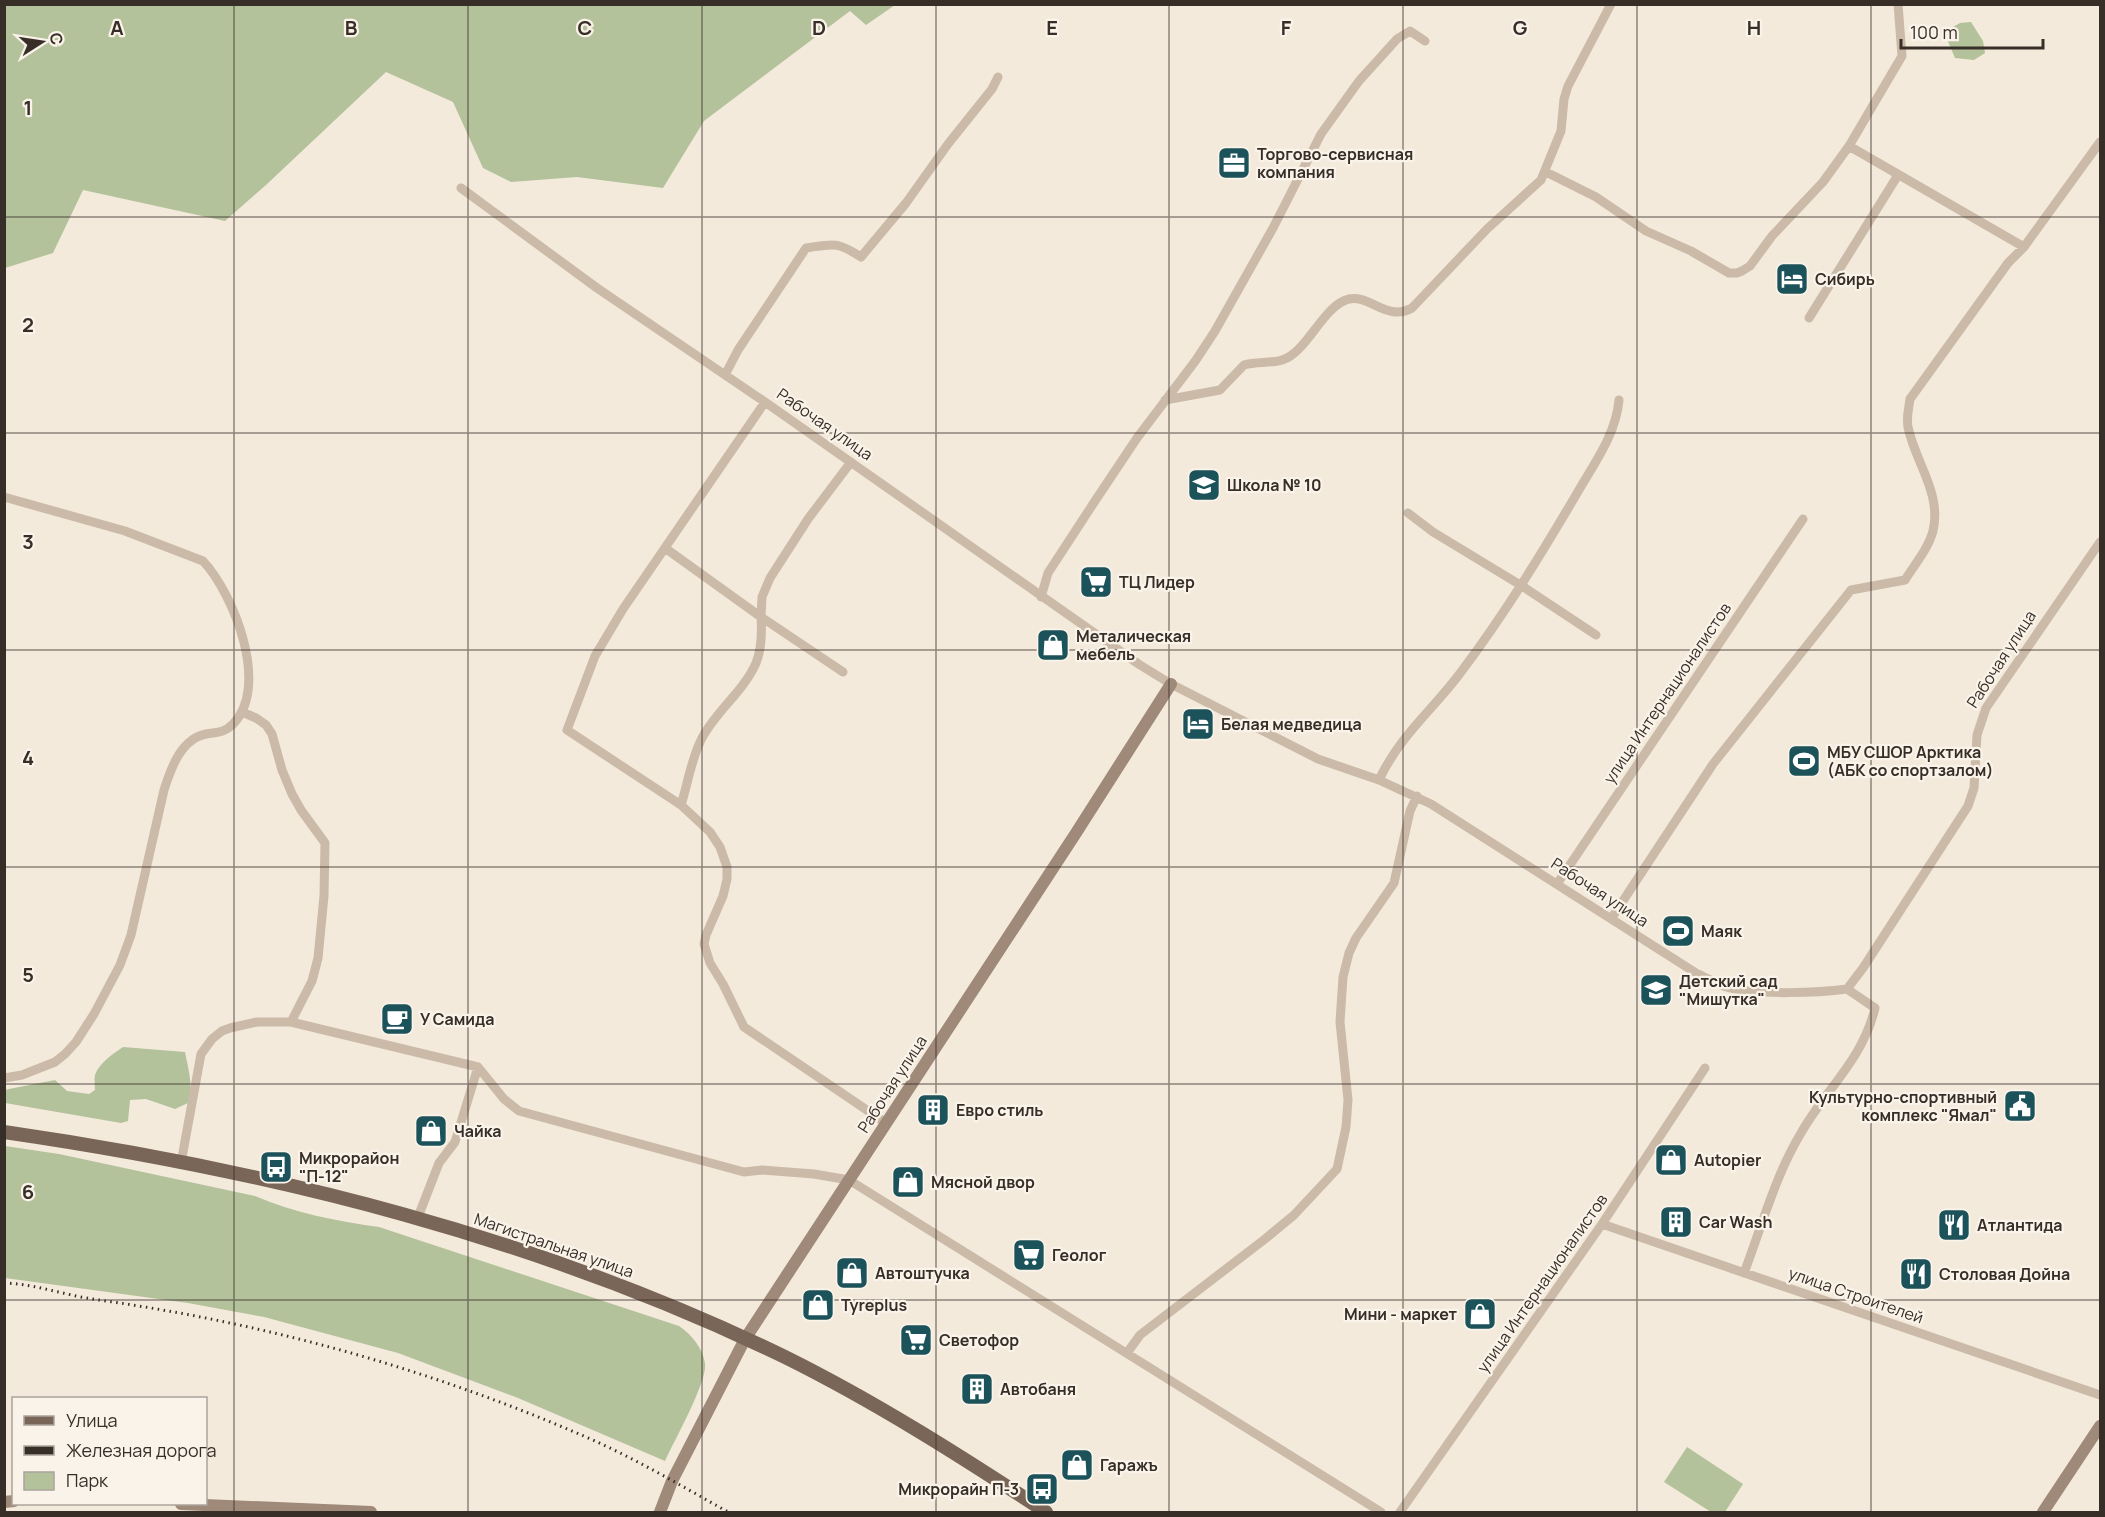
<svg xmlns="http://www.w3.org/2000/svg" width="2105" height="1517" font-family="Manrope,sans-serif">
  <style>
    .green { fill: #b3c29b }
    .lines { fill: none; stroke-linecap: round; stroke-linejoin: round }
    .street { stroke: #cbbaa7; stroke-width: 9 }
    .secondary { stroke: #9f8979; stroke-width: 12 }
    .primary { stroke: #7a6659; stroke-width: 14 }
    .rail { stroke: #382e28; stroke-width: 3; stroke-dasharray: 1.5 4.5; stroke-linecap: butt }
    .grid { fill: none; stroke: #382e28; stroke-width: 1.5; stroke-opacity: 0.55 }
    .labels { text-anchor: middle; dominant-baseline: central; stroke-width: 4.5; stroke-linejoin: round; paint-order: stroke }
    .poi-label { font-size: 16px; font-weight: bold; fill: #382e28; stroke: #faf3e9; text-anchor: start }
    .street-label { font-size: 16px; fill: #382e28; stroke: #faf3e9 }
    .grid-label { font-size: 20px; text-anchor: middle; font-weight: bold; fill: #382e28; stroke: #faf3e9; stroke-width: 4.5; stroke-linejoin: round; paint-order: stroke }
  </style>
  <rect width="100%" height="100%" fill="#f3eadc"/>
  <path class="green" d="M5,4h890v1l-29,20 -16,-14 -146,110 -41,67 -86,-11 -66,5 -28,-14 -30,-66 -67,-30 -120,113 -41,36 -142,-31 -30,63 -48,15z
    M1971,22l12,19 2,12 -11,7 -19,-2 -11,-26 16,-9z
    M123,1047l62,5c3,16 9,35 3,51l-13,6 -29,-10 -16,1 -2,21 -7,2 -116,-20 -1,-13 51,-10 12,11 22,3 6,-4c0,-5 -1,-11 0,-15 4,-12 19,-22 28,-28z
    M5,1146l54,8 196,42c40,17 81,25 124,31l300,99c13,9 23,21 26,37 3,18 -31,78 -40,98l-147,-63 -120,-45 -134,-36 -76,-14 -183,-25z
    M1687,1447l56,37 -18,28h-14l-47,-30z"/>
  <g class="lines">
    <path class="street" d="M1849,146l175,101
      M1546,172l50,25 50,34 45,20 38,22h8l5,-2 8,-5 22,-30 51,-54 26,-36 53,-90 -4,-52
      M461,188l136,100 168,114 375,263 31,19 147,75 61,21 52,24 265,169c11,5 22,12 34,15 29,7 88,5 117,1l16,-21 105,-162 6,-18 3,-53 9,-27 114,-166
      M1809,318l89,-143
      M725,375l13,-25 68,-102c28,-4 30,-7 55,9l45,-54 42,-59 44,-55 6,-12
      M1165,400l55,-10 24,-25c16,-5 35,1 49,-11 18,-13 34,-50 56,-55 20,-5 38,23 63,9l75,-79 54,-49 20,-49 3,-32 4,-13 43,-82
      M765,402l-142,207 -28,47 -28,74 114,75 29,27 10,15 7,20v12l-4,17 -17,39 -2,9 6,19 13,21 21,43 142,96
      M4,497l121,34 78,30c31,33 68,127 29,164 -8,8 -16,7 -26,9 -25,5 -35,34 -42,56l-33,145 -11,30 -26,49 -18,28 -11,12 -10,8 -33,13 -18,3
      M1408,513l25,19 89,54 74,49
      M665,548l96,69c1,15 1,31 -5,46 -12,28 -40,48 -54,75 -11,21 -14,45 -21,67
      M1041,597l7,-24 45,-69 44,-66 59,-78 19,-29 58,-103 48,-94 38,-53 38,-42 13,-8 15,10
      M843,672l-82,-55 1,-20 8,-19 38,-59 43,-57
      M242,712l14,6 10,7 6,9 10,36 10,24 9,16 24,33 -1,53 -6,62 -6,23 -21,41
      M1379,780c21,-45 54,-70 82,-108 43,-57 79,-116 115,-177 17,-30 40,-60 43,-95
      M1557,884l246,-365
      M1611,919l102,-155 138,-174 54,-10c10,-16 23,-31 28,-49 9,-38 -18,-69 -25,-104 -2,-10 1,-19 2,-28l98,-136 16,-16 76,-105
      M181,1163l20,-109 11,-15 10,-8 8,-3 27,-6h34l187,45 26,32 15,12 225,61 18,-2 52,4 35,6 532,332
      M418,1217l21,-54 16,-21 23,-75
      M1602,1224l498,171
      M1744,1273c18,-47 31,-97 57,-140 25,-44 62,-74 74,-125l-28,-19
      M1127,1353l13,-18 125,-96 29,-24 43,-46 9,-42 2,-27 -8,-78 3,-45 6,-24 7,-15 38,-55 16,-72 7,-15
      M1400,1512l202,-288 103,-156"/>
    <path class="secondary" d="M4,1502l10,-1
      M181,1504l190,8
      M660,1512l12,-31 73,-142 331,-506 95,-149
      M2043,1512l57,-86"/>
    <path class="primary" d="M4,1132c270,39 536,106 781,225 91,45 177,100 261,155"/>
    <path class="rail" d="M4,1283c32,1 63,13 95,17 165,23 327,68 480,134 52,22 101,51 149,78"/>
  </g>
  <path class="grid" d="M234,4v1508M468,4v1508M702,4v1508M936,4v1508M1169,4v1508M1403,4v1508M1637,4v1508M1871,4v1508M4,217h2096M4,433h2096M4,650h2096M4,867h2096M4,1084h2096M4,1300h2096"/>
  <defs>
    <g id="office-square" transform="scale(1.725)"><rect x="-9" y="-9" width="18" height="18" rx="4" fill="#1c525a" stroke="#faf3e9"/><path d="M-6-3h4V-5.5h4V-3h4V5H-6ZM-1-4.5V-3h2v-1.5ZM-6 0V1H6V0Z" fill="#fff"/></g>
    <g id="hotel-square" transform="scale(1.725)"><rect x="-9" y="-9" width="18" height="18" rx="4" fill="#1c525a" stroke="#faf3e9"/><path d="M-6-4.5h1.5V1H6V5H4.5V3h-9V5H-6ZM-4 0a1.8 1.8 0 1 1 3.6 0ZM.5 0V-2.5h3Q6-2.5 6 0Z" fill="#fff"/></g>
    <g id="school-square" transform="scale(1.725)"><rect x="-9" y="-9" width="18" height="18" rx="4" fill="#1c525a" stroke="#faf3e9"/><path d="M0-5L7-2L0 1L-7-2ZM-4 1L0 2.5L4 1V4Q0 6-4 4Z" fill="#fff"/></g>
    <g id="supermarket-square" transform="scale(1.725)"><rect x="-9" y="-9" width="18" height="18" rx="4" fill="#1c525a" stroke="#faf3e9"/><path d="M-6-5.5h2.5l.6 2H6L4.5 2H-2.5L-4.4-4H-6ZM-1.5 3.2a1.3 1.3 0 1 0 .1 0ZM3 3.2a1.3 1.3 0 1 0 .1 0Z" fill="#fff"/></g>
    <g id="shop-square" transform="scale(1.725)"><rect x="-9" y="-9" width="18" height="18" rx="4" fill="#1c525a" stroke="#faf3e9"/><path d="M-5-2.5h2.3a2.7 3.5 0 0 1 5.4 0H5L5.5 6h-11ZM-1.5-2.5h3a1.5 2.3 0 0 0-3 0Z" fill="#fff"/></g>
    <g id="stadium-square" transform="scale(1.725)"><rect x="-9" y="-9" width="18" height="18" rx="4" fill="#1c525a" stroke="#faf3e9"/><path d="M0-5a6.5 5 0 1 0 0 10a6.5 5 0 1 0 0-10ZM-3.5-1.8h7v3.6h-7Z" fill="#fff"/></g>
    <g id="cafe-square" transform="scale(1.725)"><rect x="-9" y="-9" width="18" height="18" rx="4" fill="#1c525a" stroke="#faf3e9"/><path d="M-5.5-4.5H6V0H3Q3 3.5 0 3.5H-2.5Q-5.5 3.5-5.5 0ZM3-3.2v2h1.7v-2ZM-6 4.5H4V6H-6Z" fill="#fff"/></g>
    <g id="civic-square" transform="scale(1.725)"><rect x="-9" y="-9" width="18" height="18" rx="4" fill="#1c525a" stroke="#faf3e9"/><path d="M-.6-6.5H3V-4.5H.6V-3L4-1V1h2V6H-6V1h2V-1L-.6-3ZM-1.2 2.5V6h2.4V2.5Z" fill="#fff"/></g>
    <g id="building-square" transform="scale(1.725)"><rect x="-9" y="-9" width="18" height="18" rx="4" fill="#1c525a" stroke="#faf3e9"/><path d="M-4-6H4V6H1V3H-1V6H-4ZM-2.5-4.3h1.7v1.8h-1.7ZM.8-4.3h1.7v1.8H.8ZM-2.5-1h1.7V.8h-1.7ZM.8-1h1.7V.8H.8Z" fill="#fff"/></g>
    <g id="bus-square" transform="scale(1.725)"><rect x="-9" y="-9" width="18" height="18" rx="4" fill="#1c525a" stroke="#faf3e9"/><path d="M-5-6H5V4H4V6H2V4H-2V6H-4V4H-5ZM-3.5-4V0h7V-4ZM-3.5 1.2v1.5H-2V1.2ZM2 1.2v1.5H3.5V1.2Z" fill="#fff"/></g>
    <g id="restaurant-square" transform="scale(1.725)"><rect x="-9" y="-9" width="18" height="18" rx="4" fill="#1c525a" stroke="#faf3e9"/><path d="M-5-6h1v4h1v-4h1v4h1v-4h1v5L-1.5 .5V6h-2V.5L-5-1ZM5-6V6H3V1.5H1.5Q1.5-4 5-6Z" fill="#fff"/></g>
  </defs>
  <g fill-rule="evenodd">
    <use href="#office-square" x="1234" y="163"/>
    <use href="#hotel-square" x="1792" y="279"/>
    <use href="#school-square" x="1204" y="485"/>
    <use href="#supermarket-square" x="1096" y="582"/>
    <use href="#shop-square" x="1053" y="645"/>
    <use href="#hotel-square" x="1198" y="724"/>
    <use href="#stadium-square" x="1804" y="761"/>
    <use href="#stadium-square" x="1678" y="931"/>
    <use href="#school-square" x="1656" y="990"/>
    <use href="#cafe-square" x="397" y="1019"/>
    <use href="#civic-square" x="2020" y="1106"/>
    <use href="#building-square" x="933" y="1110"/>
    <use href="#shop-square" x="431" y="1131"/>
    <use href="#shop-square" x="1671" y="1160"/>
    <use href="#bus-square" x="276" y="1167"/>
    <use href="#shop-square" x="908" y="1182"/>
    <use href="#building-square" x="1676" y="1222"/>
    <use href="#restaurant-square" x="1954" y="1225"/>
    <use href="#supermarket-square" x="1029" y="1255"/>
    <use href="#shop-square" x="852" y="1273"/>
    <use href="#restaurant-square" x="1916" y="1274"/>
    <use href="#shop-square" x="818" y="1305"/>
    <use href="#shop-square" x="1480" y="1314"/>
    <use href="#supermarket-square" x="916" y="1340"/>
    <use href="#building-square" x="977" y="1389"/>
    <use href="#shop-square" x="1077" y="1465"/>
    <use href="#bus-square" x="1042" y="1489"/>
  </g>
  <g class="labels">
    <g class="poi-label">
      <text x="1257" y="154">Торгово-сервисная<tspan x="1257" dy="18">компания</tspan></text>
      <text x="1815" y="279">Сибирь</text>
      <text x="1227" y="485">Школа № 10</text>
      <text x="1119" y="582">ТЦ Лидер</text>
      <text x="1076" y="636">Металическая<tspan x="1076" dy="18">мебель</tspan></text>
      <text x="1221" y="724">Белая медведица</text>
      <text x="1827" y="752">МБУ СШОР Арктика<tspan x="1827" dy="18">(АБК со спортзалом)</tspan></text>
      <text x="1701" y="931">Маяк</text>
      <text x="1679" y="981">Детский сад<tspan x="1679" dy="18">"Мишутка"</tspan></text>
      <text x="420" y="1019">У Самида</text>
      <text x="1997" y="1097" text-anchor="end">Культурно-спортивный<tspan x="1997" dy="18">комплекс "Ямал"</tspan></text>
      <text x="956" y="1110">Евро стиль</text>
      <text x="454" y="1131">Чайка</text>
      <text x="299" y="1158">Микрорайон<tspan x="299" dy="18">"П-12"</tspan></text>
      <text x="1694" y="1160">Autopier</text>
      <text x="931" y="1182">Мясной двор</text>
      <text x="1699" y="1222">Car Wash</text>
      <text x="1977" y="1225">Атлантида</text>
      <text x="1052" y="1255">Геолог</text>
      <text x="875" y="1273">Автоштучка</text>
      <text x="1939" y="1274">Столовая Дойна</text>
      <text x="841" y="1305">Tyreplus</text>
      <text x="1457" y="1314" text-anchor="end">Мини - маркет</text>
      <text x="939" y="1340">Светофор</text>
      <text x="1000" y="1389">Автобаня</text>
      <text x="1100" y="1465">Гаражъ</text>
      <text x="1019" y="1489" text-anchor="end">Микрорайн П-3</text>
    </g>
    <g class="street-label">
      <text transform="translate(825 424) rotate(35)">Рабочая улица</text>
      <text transform="translate(2001 659) rotate(-57)">Рабочая улица</text>
      <text transform="translate(1667 693) rotate(-56)">улица Интернационалистов</text>
      <text transform="translate(1600 892) rotate(33)">Рабочая улица</text>
      <text transform="translate(892 1084) rotate(-57)">Рабочая улица</text>
      <text transform="translate(554 1245) rotate(19)">Магистральная улица</text>
      <text transform="translate(1542 1283) rotate(-55)">улица Интернационалистов</text>
      <text transform="translate(1856 1295) rotate(19)">улица Строителей</text>
    </g>
  </g>
  <g class="grid-label">
    <text x="117" y="35">A</text>
    <text x="351" y="35">B</text>
    <text x="585" y="35">C</text>
    <text x="819" y="35">D</text>
    <text x="1052" y="35">E</text>
    <text x="1286" y="35">F</text>
    <text x="1520" y="35">G</text>
    <text x="1754" y="35">H</text>
    <text x="28" y="115">1</text>
    <text x="28" y="332">2</text>
    <text x="28" y="549">3</text>
    <text x="28" y="765">4</text>
    <text x="28" y="982">5</text>
    <text x="28" y="1199">6</text>
  </g>
  <rect width="2105" height="1517" fill="none" stroke="#382e28" stroke-width="12"/>
  <rect x="12" y="1397" width="195" height="108" fill="#faf3e9" stroke="#aca49c" stroke-width="1.5"/>
  <rect x="24" y="1416" width="30" height="9" fill="#7a6659" stroke="#aca49c" stroke-width="1.5"/>
  <text x="66" y="1427" font-size="18" fill="#382e28">Улица</text>
  <rect x="24" y="1446" width="30" height="9" fill="#382e28" stroke="#aca49c" stroke-width="1.5"/>
  <text x="66" y="1457" font-size="18" fill="#382e28">Железная дорога</text>
  <rect x="24" y="1472" width="30" height="18" fill="#b3c29b" stroke="#aca49c" stroke-width="1.5"/>
  <text x="66" y="1487" font-size="18" fill="#382e28">Парк</text>
  <g transform="translate(42 42) rotate(78)" stroke="#faf3e9" stroke-width="4.5" paint-order="stroke">
  <path d="M0-4.5L10 22L0 15L-10 22Z" fill="#382e28"/>
  <text y="-9" font-size="16" font-weight="bold" text-anchor="middle" fill="#382e28">С</text>
  </g>
  <path d="M1901 39v9h142v-9" fill="none" stroke="#382e28" stroke-width="3"/>
  <text x="1910" y="39" font-size="18" fill="#382e28" stroke="#faf3e9" stroke-width="4.5" paint-order="stroke">100 m</text>
</svg>
